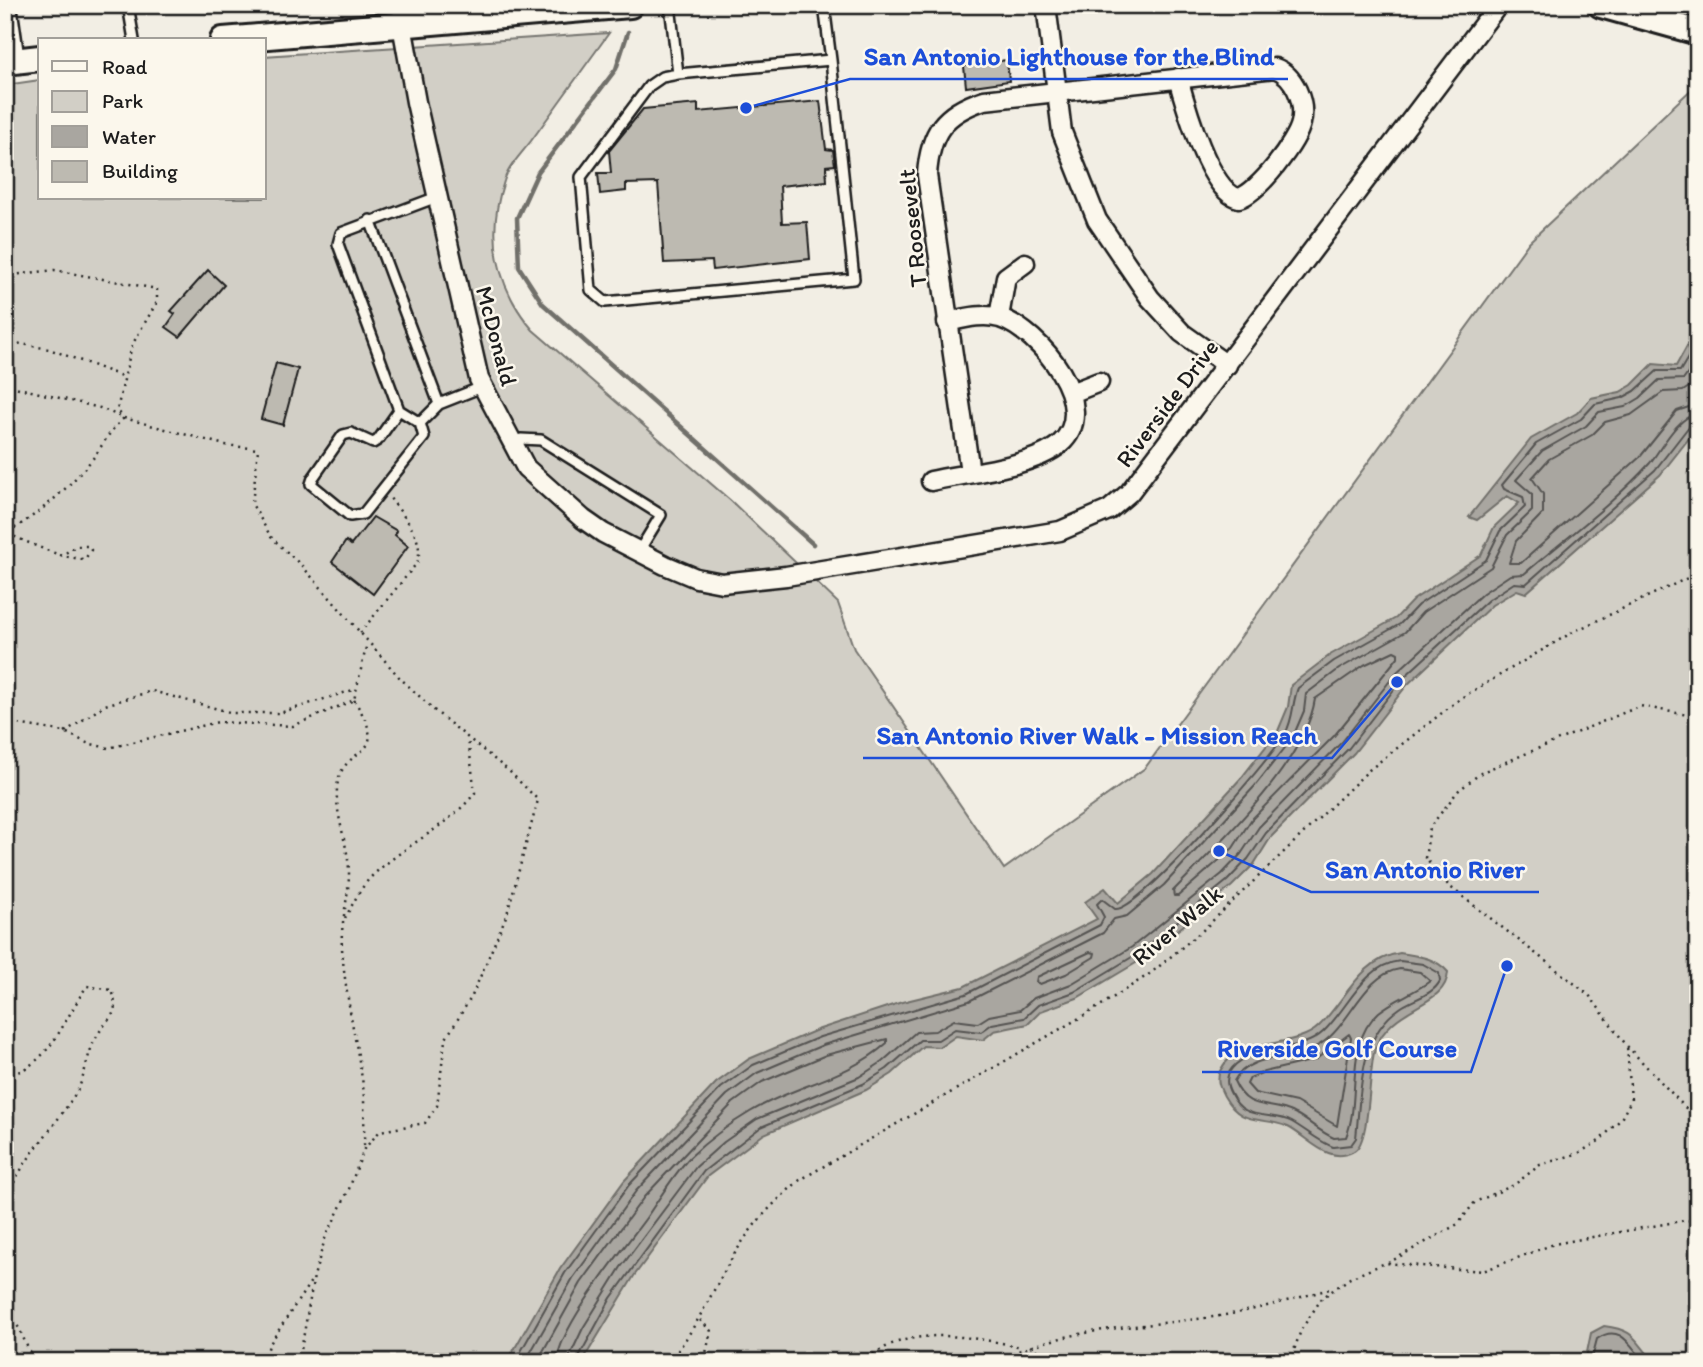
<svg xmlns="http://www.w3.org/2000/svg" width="1703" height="1367" font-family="Itim,sans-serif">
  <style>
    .green { fill: #d2cfc6; stroke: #777671; stroke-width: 2 }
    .water { fill: #a9a6a0; stroke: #716f6b; stroke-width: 2 }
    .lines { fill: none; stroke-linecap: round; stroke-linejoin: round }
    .shore { stroke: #545351; stroke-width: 2 }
    .stream { stroke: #716f6b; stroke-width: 4.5 }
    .building { fill: #bdbab1; stroke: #1c1c1c; stroke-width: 2 }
    .lane-casing { stroke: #1c1c1c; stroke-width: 14 }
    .street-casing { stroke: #1c1c1c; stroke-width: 23 }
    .secondary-casing { stroke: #1c1c1c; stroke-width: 30 }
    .path { stroke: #1c1c1c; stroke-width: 2.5; stroke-dasharray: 2 5; stroke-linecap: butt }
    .lane { stroke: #fbf7ec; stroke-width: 9 }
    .street { stroke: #fbf7ec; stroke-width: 18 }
    .secondary { stroke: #fbf7ec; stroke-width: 24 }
    .labels { text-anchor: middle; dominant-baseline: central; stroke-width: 5; stroke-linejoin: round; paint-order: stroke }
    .street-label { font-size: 24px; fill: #1c1c1c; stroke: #fbf7ec }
    .leader { fill: none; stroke: #1d4ed8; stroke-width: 2.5 }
    .callout-dot { fill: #1d4ed8; stroke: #fbf7ec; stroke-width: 2.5 }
    .callout-label { font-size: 26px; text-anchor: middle; font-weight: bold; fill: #1d4ed8; stroke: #fbf7ec; stroke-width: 5; stroke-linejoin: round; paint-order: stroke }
  </style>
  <rect width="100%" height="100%" fill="#f2eee4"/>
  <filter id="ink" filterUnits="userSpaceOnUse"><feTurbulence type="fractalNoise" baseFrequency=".0143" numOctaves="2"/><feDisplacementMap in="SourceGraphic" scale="14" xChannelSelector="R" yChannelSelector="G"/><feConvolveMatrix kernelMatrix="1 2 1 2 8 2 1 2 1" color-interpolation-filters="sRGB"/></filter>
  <g filter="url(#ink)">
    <path class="green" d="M609,33c-26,36 -52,72 -78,108 -9,12 -23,26 -27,40 -18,54 -8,106 29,149l198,171 107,102 16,46 150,220 141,-101 384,-526 169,-159v1279h-1693v-1277l35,-5v118h224v-142z"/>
    <path class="water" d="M1698,326v101l-38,48 -134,118 -9,-3 -25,15 -85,80 -53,68 -83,84 -17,27 -22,22 -91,74 -64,38 -36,13 -13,13 -34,7 -11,9 -27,-4 -16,11 -17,-1 -31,28 -26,16 -102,44 -56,42 -74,100 -52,86h-75l53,-93 64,-88 92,-98 33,-24 68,-29 85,-28 61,-15 134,-68 -12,-17 20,-14 13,15 35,-29 89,-97 36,-46 10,-24 3,-22 39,-30 66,-37 17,-18 68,-45 13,-28 25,-24 -12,-7 -30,24 -8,-3 62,-78 46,-26 14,-15 29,-6 12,-7 21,-21 23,2z
      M1400,953c17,3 35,4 48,19 -2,36 -57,32 -73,77 -7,21 -4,93 -21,102 -25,15 -46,-14 -66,-24 -27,-12 -46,1 -64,-31 -4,-8 -8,-15 -4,-25 17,-36 74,-20 99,-45 26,-25 41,-67 81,-73z
      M1604,1326c33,4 30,15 51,36h-70l6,-29z"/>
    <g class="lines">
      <path class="shore" d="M1698,381l-15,10 -20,1 -32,23 -26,7 -13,13 -43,24 -17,19 11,16v19l-27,28 -7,22h12l119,-106 37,-46 21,-7
        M1394,651l4,2v4l-64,79 -83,84 -18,28 -55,48h-4l-1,-5c46,-48 132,-127 142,-192l49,-34z
        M1090,952l5,1 -1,4 -28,17 -26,10 -4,-2 1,-5z
        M1400,961l23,3 16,9 1,8c-7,14 -27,18 -40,27 -42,29 -39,84 -44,130l-5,7 -18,2c-15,-6 -27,-17 -41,-25 -14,-8 -33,-4 -47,-12 -6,-3 -11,-10 -14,-16 -12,-21 6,-34 26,-41 23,-7 48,-4 66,-21 25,-23 40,-67 77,-71z
        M1400,969l20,3 10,9c-16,12 -35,18 -51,31 -36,32 -17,86 -33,125l-12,1c-14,-6 -25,-17 -38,-24 -26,-15 -47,1 -62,-33 14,-29 64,-21 88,-38 28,-18 42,-69 78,-74z
        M1349,1034l2,4 -14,88 -41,-24 -41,-9 -8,-9 3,-6 14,-6 51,-12z
        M515,1362l50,-89 64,-88 92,-97 32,-23 67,-28 146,-43 134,-69 4,-8 -7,-13 5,-5 13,10c24,3 154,-148 170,-175 9,-16 7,-32 13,-46l36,-27 66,-37 18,-19 68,-45 14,-29 25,-24 -2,-10 -19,-8 -2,-4 34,-41 45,-25 14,-15 27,-6 13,-7 22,-20h23l18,-30
        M525,1362l48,-84 63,-87 91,-96 30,-22 66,-28 146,-44 134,-68 11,-14 13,-3 37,-31 90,-98 38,-48 12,-28 2,-17 33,-25 66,-37 18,-20 68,-45 16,-32 25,-24v-17l-16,-14 26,-29 44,-25 13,-14 26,-5 15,-9 19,-18 25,-1 14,-20
        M537,1362l44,-79 63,-86 89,-94 29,-21 64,-27 61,-16v4c-40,36 -93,42 -137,69 -22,13 -42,28 -60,45 -17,18 -30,41 -44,61 -21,29 -88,110 -89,144
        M567,1362l16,-34 38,-61 75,-100 28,-25 33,-23 102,-42 23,-15 34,-30 19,-1 19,-11 24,3 11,-7 31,-6 14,-12 37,-14 61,-37 90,-73 19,-20 18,-27 83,-85 54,-69 87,-80 27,-18 14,-1c42,-36 89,-70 126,-111 12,-15 27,-47 48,-49
        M576,1362l35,-64 93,-127 57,-44 102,-43 24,-15 33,-29h18l17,-11 26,3 11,-8 32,-6 14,-13 36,-13 63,-38 90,-73 21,-22 18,-26 83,-85 53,-69 86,-79 26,-17 12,1 129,-114 35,-45 8,-2
        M1591,1362l6,-23c24,-17 34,9 48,23"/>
      <path class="stream" d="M628,32l-12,37 -78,103 -21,46 2,49 24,37 270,240"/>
    </g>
    <path class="building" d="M1007,60l2,21 -43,6 -2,-21z
      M820,101l6,48 7,1 2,15 -9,1 1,15 -47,5 2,37 25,-1 3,37 -97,11 -1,-9 -48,2 -6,-80 -32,1v7l-26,3 -2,-21h13l-2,-22 34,-42 55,-5v8z
      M208,270l16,15 -44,52 -14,-10 9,-13 -4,-3z
      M276,363l22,6 -15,56 -22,-6z
      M373,517l24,14 -2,4 13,11 -35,48 -41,-32 14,-21 5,4z"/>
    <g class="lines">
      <g class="lane-casing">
        <path id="lane" d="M128,5l6,35
          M670,5l8,69 153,-14 -7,-55
          M678,74l-16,3 -13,9 -68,91 10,113 14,12 249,-23 -23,-219
          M370,220l69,184
          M399,410l-21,30 -5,3 -22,-10 -8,2 -30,43 -2,6 39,32 13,-2 61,-77 -4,-14 -21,-13 -61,-166 3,-11 96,-36
          M420,423l19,-19 43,-17
          M512,444l9,-5 20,1 120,75 -22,36"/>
      </g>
      <g class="street-casing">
        <path id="street" d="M7,5l8,56
          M403,5l-1,20 14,77 63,277 47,89 57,51 20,14 62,32 31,13 26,5 64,-7 274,-45 49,-21 20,-17 369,-488
          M1046,5l16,127 35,88 53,78 32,35 45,32
          M999,317l7,-40 19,-14
          M1071,393l28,-11
          M970,472l-43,-297c3,-43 17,-62 57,-75l291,-32c19,7 31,34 26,55 -4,19 -43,70 -62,75 -29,-4 -54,-94 -61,-120
          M931,481c35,-8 102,-14 129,-37 42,-36 -20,-113 -60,-126 -17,-5 -35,0 -53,4"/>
      </g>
      <g class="secondary-casing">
        <path id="secondary" d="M1601,5l97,27
          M223,40l407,-35
          M5,62l35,-4"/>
      </g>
      <path class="path" d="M5,276l49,-6 103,19v13l-25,43 -15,65 7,8 101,27 33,4 -6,55 19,33 32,30 97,111 35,33 75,61 28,28 -31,114 -35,82 -27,44 -8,66 -12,17 -45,8 -16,18 -15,40 -24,50 -11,37 -15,86
        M5,341l44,8 75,28
        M5,381l6,5 89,22 24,10c-14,12 -20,25 -30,39 -24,30 -55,58 -88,76
        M8,534c25,10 50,24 77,25l6,-9 -4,-4h-11l-15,10
        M360,633l57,-70c9,-24 -14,-47 -27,-65
        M354,700c42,65 -14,40 -17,89 -2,28 12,57 12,84 0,25 -9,50 -7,75 3,46 14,91 21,137 2,21 1,43 1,64
        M1698,717l-58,-11 -158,66 -24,19 -28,36 -5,31 24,28 140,109 38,51 71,75
        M5,722l60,10 22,11 21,5 110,-26 75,4 61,-26 13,-57
        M65,732l40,-27 47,-14 81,22h47l76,-24
        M345,918c8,-14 15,-30 27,-42 32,-31 75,-48 103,-83l-7,-54
        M5,1076c46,-10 58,-56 82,-90l25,4c9,28 -5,26 -16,48 -9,15 -10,36 -18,51 -22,39 -59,71 -73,115
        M1388,1263l70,-39 17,-22 39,-17 26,-20 39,-12 20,-12 22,-22 10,-19 -4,-54
        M5,1309l14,19 15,34
        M700,1320l11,11 -7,31
        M1030,1346l26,16
        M264,1362l5,-17 44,-67
        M669,1362c32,-39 48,-84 76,-124 15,-22 35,-41 55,-58l300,-174 51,-33 52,-43 166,-160 92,-72 112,-66 125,-59
        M861,1362c11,-6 22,-15 34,-19 39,-14 87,-4 127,4
        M993,1362c67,-34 147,-35 220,-45 41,-6 81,-18 120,-29
        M1290,1362l11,-32 21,-32 28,-20 35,-15 98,8 71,-27 132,-24 12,1"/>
      <use href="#lane" class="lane"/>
      <use href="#street" class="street"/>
      <use href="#secondary" class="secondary"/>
    </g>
  </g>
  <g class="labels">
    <g class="street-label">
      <text transform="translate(912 228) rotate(-96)">T Roosevelt</text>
      <text transform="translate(497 336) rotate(75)">McDonald</text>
      <text transform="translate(1167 403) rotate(-53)">Riverside Drive</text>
      <text transform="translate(1177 925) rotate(-40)">River Walk</text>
    </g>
  </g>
  <path class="leader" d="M746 108L850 79H1288M1397 682L1332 758H863M1219 851L1311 892H1539M1507 966L1471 1072H1202"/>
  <g class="callout-dot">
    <circle cx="746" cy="108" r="7"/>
    <circle cx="1397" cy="682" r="7"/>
    <circle cx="1219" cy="851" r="7"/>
    <circle cx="1507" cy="966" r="7"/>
  </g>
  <g class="callout-label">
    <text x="1069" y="65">San Antonio Lighthouse for the Blind</text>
    <text x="1097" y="744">San Antonio River Walk - Mission Reach</text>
    <text x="1425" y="878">San Antonio River</text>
    <text x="1337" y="1057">Riverside Golf Course</text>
  </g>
  <rect width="1703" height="1367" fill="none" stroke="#fbf7ec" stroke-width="28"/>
  <rect x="14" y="14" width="1675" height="1339" fill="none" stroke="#1c1c1c" stroke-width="2.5" filter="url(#ink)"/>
  <rect x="38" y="38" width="228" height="161" fill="#fbf7ec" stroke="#a29f99" stroke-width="2"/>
  <rect x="52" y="61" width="35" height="10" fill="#fbf7ec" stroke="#a29f99" stroke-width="2"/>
  <text x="102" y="74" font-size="21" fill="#1c1c1c">Road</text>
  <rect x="52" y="91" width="35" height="21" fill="#d2cfc6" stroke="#a29f99" stroke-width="2"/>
  <text x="102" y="108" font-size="21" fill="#1c1c1c">Park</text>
  <rect x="52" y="126" width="35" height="21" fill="#a9a6a0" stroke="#a29f99" stroke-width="2"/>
  <text x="102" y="144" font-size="21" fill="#1c1c1c">Water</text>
  <rect x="52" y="161" width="35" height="21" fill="#bdbab1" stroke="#a29f99" stroke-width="2"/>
  <text x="102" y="178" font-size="21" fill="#1c1c1c">Building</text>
</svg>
